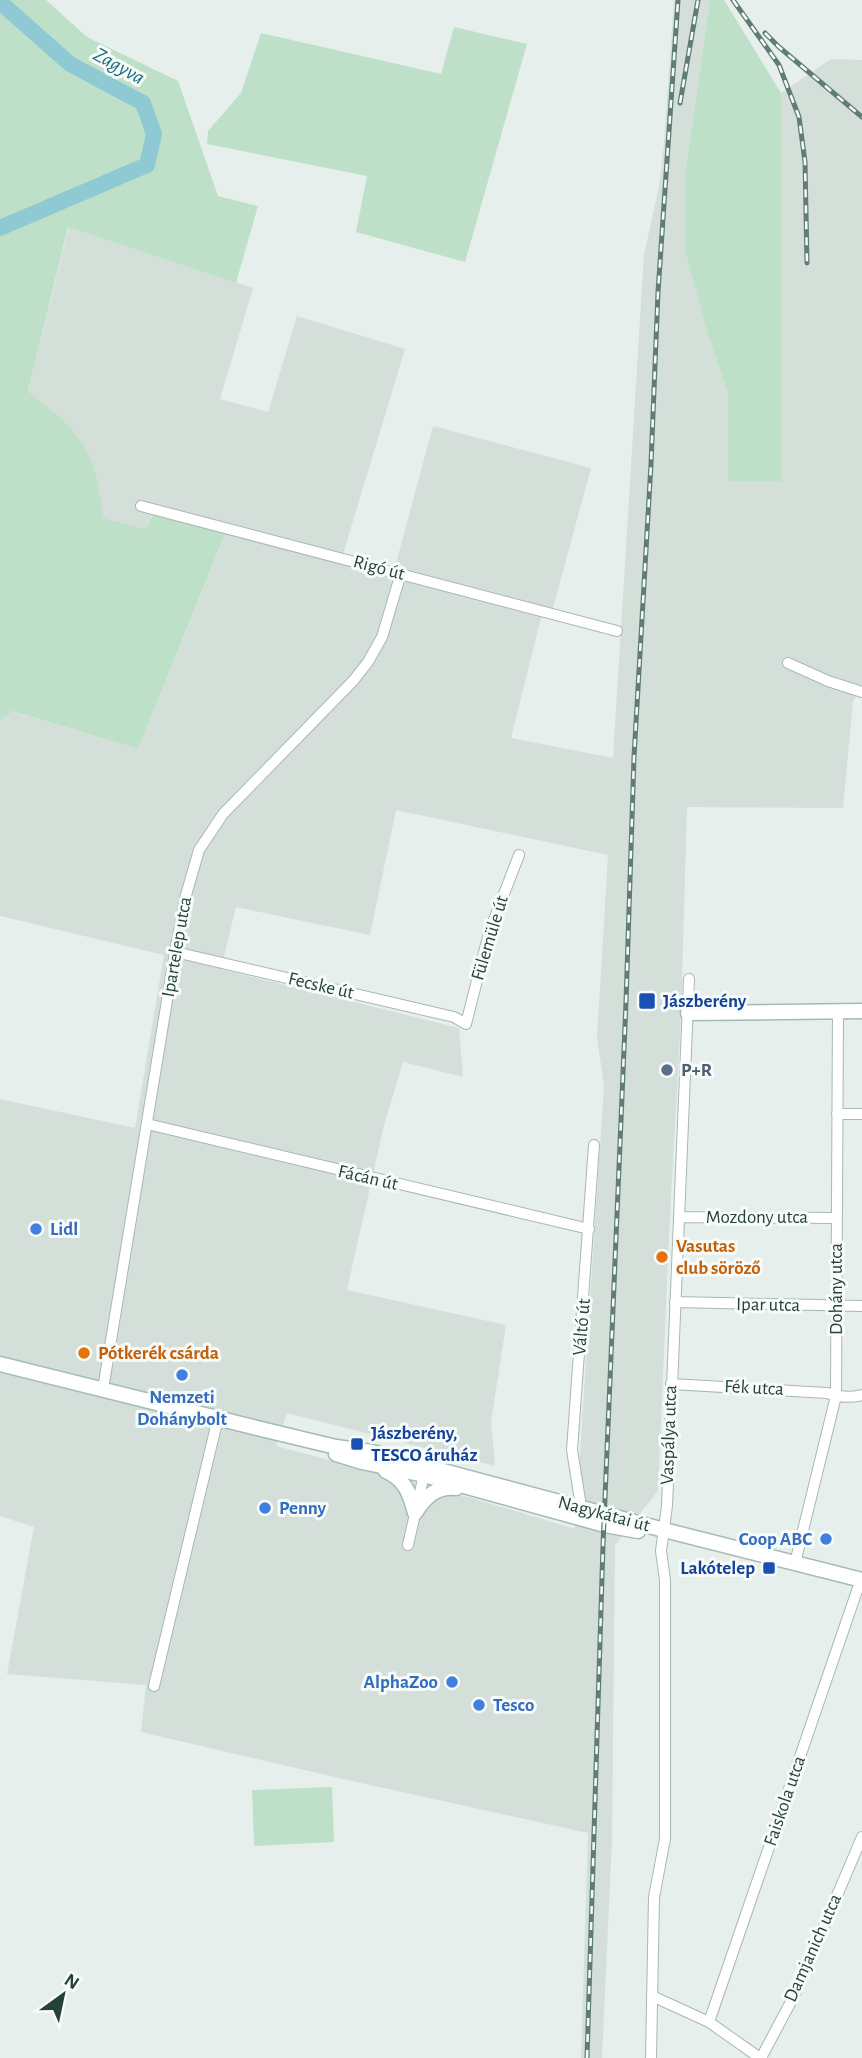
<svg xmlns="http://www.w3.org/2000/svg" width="862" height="2058" font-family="'Alegreya Sans',sans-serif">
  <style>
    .built { fill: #d4dfda; fill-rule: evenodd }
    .green { fill: #bfe0c8 }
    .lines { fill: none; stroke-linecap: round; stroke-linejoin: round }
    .river { stroke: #8ec9d4; stroke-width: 16 }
    .street-casing { stroke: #a8b8b2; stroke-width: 12 }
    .secondary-casing { stroke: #a4bbb3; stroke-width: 17 }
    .street { stroke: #fff; stroke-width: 10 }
    .secondary { stroke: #fff; stroke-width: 14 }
    .rail-casing { stroke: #5f7d75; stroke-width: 5 }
    .rail { stroke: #f7fbf9; stroke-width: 2.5; stroke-dasharray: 8; stroke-linecap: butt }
    .transit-dot { fill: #1a4fb4; stroke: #f7fbf9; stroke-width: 2.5 }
    .service-dot { fill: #5c6f8a; stroke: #f7fbf9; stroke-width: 2.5 }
    .shop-dot { fill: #3f7fe0; stroke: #f7fbf9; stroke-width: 2.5 }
    .food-dot { fill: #e8710a; stroke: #f7fbf9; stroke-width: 2.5 }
    .labels { text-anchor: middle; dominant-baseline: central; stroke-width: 6; stroke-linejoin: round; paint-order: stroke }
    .street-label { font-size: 19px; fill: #24423a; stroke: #f7fbf9 }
    .transit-label { font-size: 19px; font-weight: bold; fill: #164399; stroke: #f7fbf9; text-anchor: start }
    .service-label { font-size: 19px; font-weight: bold; fill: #4e5e75; stroke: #f7fbf9; text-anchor: start }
    .shop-label { font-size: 19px; font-weight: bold; fill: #366cbe; stroke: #f7fbf9; text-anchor: start }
    .food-label { font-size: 19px; font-weight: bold; fill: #c56008; stroke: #f7fbf9; text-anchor: start }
    .water-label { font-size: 21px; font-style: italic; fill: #1c6f80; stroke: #f7fbf9 }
  </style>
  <rect width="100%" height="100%" fill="#e6efeb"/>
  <path class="built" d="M674,0h36l-24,168v87l22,80 20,59 1,87 52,-1v-387l50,-34 31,1v624l-9,18 -10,106 -156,-1 -6,207 -12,221 -11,256 -43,54 -3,294 -10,219h-21l7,-225 -245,-54 -202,-47 5,-47 -139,-11 27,-147 -34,-11v-417l135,29 29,-173 -164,-39v-195l11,-10 127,38 88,-216 -73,-22 -7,18 -42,-11 -10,-49 -6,-16 -11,-18 -49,-44 41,-165 184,62 -33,111 48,13 29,-96 108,33 -62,205 52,13 38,-141 158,42 -38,140 -9,-2 -33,132 102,20 31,-504 15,-67 5,-44zM396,810l212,45 -11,182 7,49 -29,443 -103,-31 -196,-52 11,-33 208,53 -4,-44 15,-97 -159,-35 37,-165 19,-63 60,15 -4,-49 -238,-59 15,-62 134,28z"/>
  <path class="green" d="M0,0h46l41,37 91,44 40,115 40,10 -22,77 -168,-56 -40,164c16,14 36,28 49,45 19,22 22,55 27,82l42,11 8,-18 72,21 -88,217 -126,-38 -12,10z
    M710,0h14l57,93v388h-53v-87l-20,-59 -22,-80v-87z
    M454,27l73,17 -62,218 -109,-30 11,-56 -160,-32 1,-13 33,-38 20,-60 180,41z
    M332,1787l2,55 -80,4 -2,-56z"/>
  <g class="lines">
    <path class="river" d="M0,2l70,62 73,39 11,31 -7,31 -147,63"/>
    <g class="street-casing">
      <path id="street" d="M141,506l476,125
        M788,663l40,18 34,11
        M175,952l279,65 12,7 23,-91 30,-78
        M837,1114h25
        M147,1124l442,105
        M679,1217l157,1
        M675,1302l187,4
        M671,1384l156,9c11,4 23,5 35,2
        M103,1389l72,-437 11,-57 13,-45 24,-36 130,-133 15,-19 14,-25 19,-64
        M579,1508l1,-8 -8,-50 22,-305
        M408,1545l17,-75
        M795,1563l41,-167 2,-385
        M154,1686l64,-268
        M652,1996l57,26 51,36
        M709,2022l152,-443
        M651,2058l3,-161 11,-58v-259l-4,-29 6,-45 22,-527
        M761,2058l34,-64 67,-157"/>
    </g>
    <g class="secondary-casing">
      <path id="secondary" d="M688,1013l174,-2
        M0,1364l257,64 79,19 36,5 292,78 198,50
        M336,1454l26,8 62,13 181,50 33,6
        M386,1471c19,8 24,23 29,42
        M415,1513c10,-16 21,-27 41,-25"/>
    </g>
    <use href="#street" class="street"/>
    <use href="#secondary" class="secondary"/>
    <g class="rail-casing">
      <path id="rail" d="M733,0l46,65 20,52 6,45 2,101
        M765,33l14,14 83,70
        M680,103l18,-103
        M587,2058l16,-513 23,-543 8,-245 17,-293 7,-172 20,-292"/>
    </g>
    <use href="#rail" class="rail"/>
  </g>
  <g class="transit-dot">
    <rect x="638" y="992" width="18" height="18" rx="3.5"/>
    <rect x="350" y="1437" width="14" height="14" rx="3.5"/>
    <rect x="762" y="1561" width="14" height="14" rx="3.5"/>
  </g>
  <circle class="service-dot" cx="667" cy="1070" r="7"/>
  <g class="shop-dot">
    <circle cx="36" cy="1229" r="7"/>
    <circle cx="182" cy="1375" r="7"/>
    <circle cx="265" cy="1508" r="7"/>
    <circle cx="826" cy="1539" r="7"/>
    <circle cx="452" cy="1682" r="7"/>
    <circle cx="479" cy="1705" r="7"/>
  </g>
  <g class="food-dot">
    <circle cx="662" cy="1257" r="7"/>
    <circle cx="84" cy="1353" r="7"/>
  </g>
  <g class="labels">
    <g class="street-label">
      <text transform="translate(379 568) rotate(15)">Rigó út</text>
      <text transform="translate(490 938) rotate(-73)">Fülemüle út</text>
      <text transform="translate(177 947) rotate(-80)">Ipartelep utca</text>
      <text transform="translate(321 986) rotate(13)">Fecske út</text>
      <text transform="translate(368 1178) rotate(13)">Fácán út</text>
      <text x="757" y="1217">Mozdony utca</text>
      <text transform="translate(836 1289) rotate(-90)">Dohány utca</text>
      <text transform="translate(768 1305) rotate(1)">Ipar utca</text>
      <text transform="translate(582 1327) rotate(-85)">Váltó út</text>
      <text transform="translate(754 1388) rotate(3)">Fék utca</text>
      <text transform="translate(669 1435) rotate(-88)">Vaspálya utca</text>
      <text transform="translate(604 1514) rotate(15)">Nagykátai út</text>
      <text transform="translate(785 1801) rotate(-71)">Faiskola utca</text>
      <text transform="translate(813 1948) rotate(-66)">Damjanich utca</text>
    </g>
    <g class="transit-label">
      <text x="663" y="1001">Jászberény</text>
      <text x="371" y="1433">Jászberény,<tspan x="371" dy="22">TESCO áruház</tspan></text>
      <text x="755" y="1568" text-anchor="end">Lakótelep</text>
    </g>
    <g class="service-label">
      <text x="681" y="1070">P+R</text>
    </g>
    <g class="shop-label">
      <text x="50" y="1229">Lidl</text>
      <text x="182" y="1397" text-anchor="middle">Nemzeti<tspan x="182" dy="22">Dohánybolt</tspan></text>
      <text x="279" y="1508">Penny</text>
      <text x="812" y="1539" text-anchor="end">Coop ABC</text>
      <text x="438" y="1682" text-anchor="end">AlphaZoo</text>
      <text x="493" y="1705">Tesco</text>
    </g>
    <g class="food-label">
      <text x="676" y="1246">Vasutas<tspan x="676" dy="22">club söröző</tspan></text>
      <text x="98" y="1353">Pótkerék csárda</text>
    </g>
    <g class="water-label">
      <text transform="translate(119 66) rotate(29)">Zagyva</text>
    </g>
  </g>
  <g transform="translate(63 1995) rotate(33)" stroke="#f7fbf9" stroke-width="5" paint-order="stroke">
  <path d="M0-5L12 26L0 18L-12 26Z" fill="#24423a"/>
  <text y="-10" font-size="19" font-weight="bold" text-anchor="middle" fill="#24423a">N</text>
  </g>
</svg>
